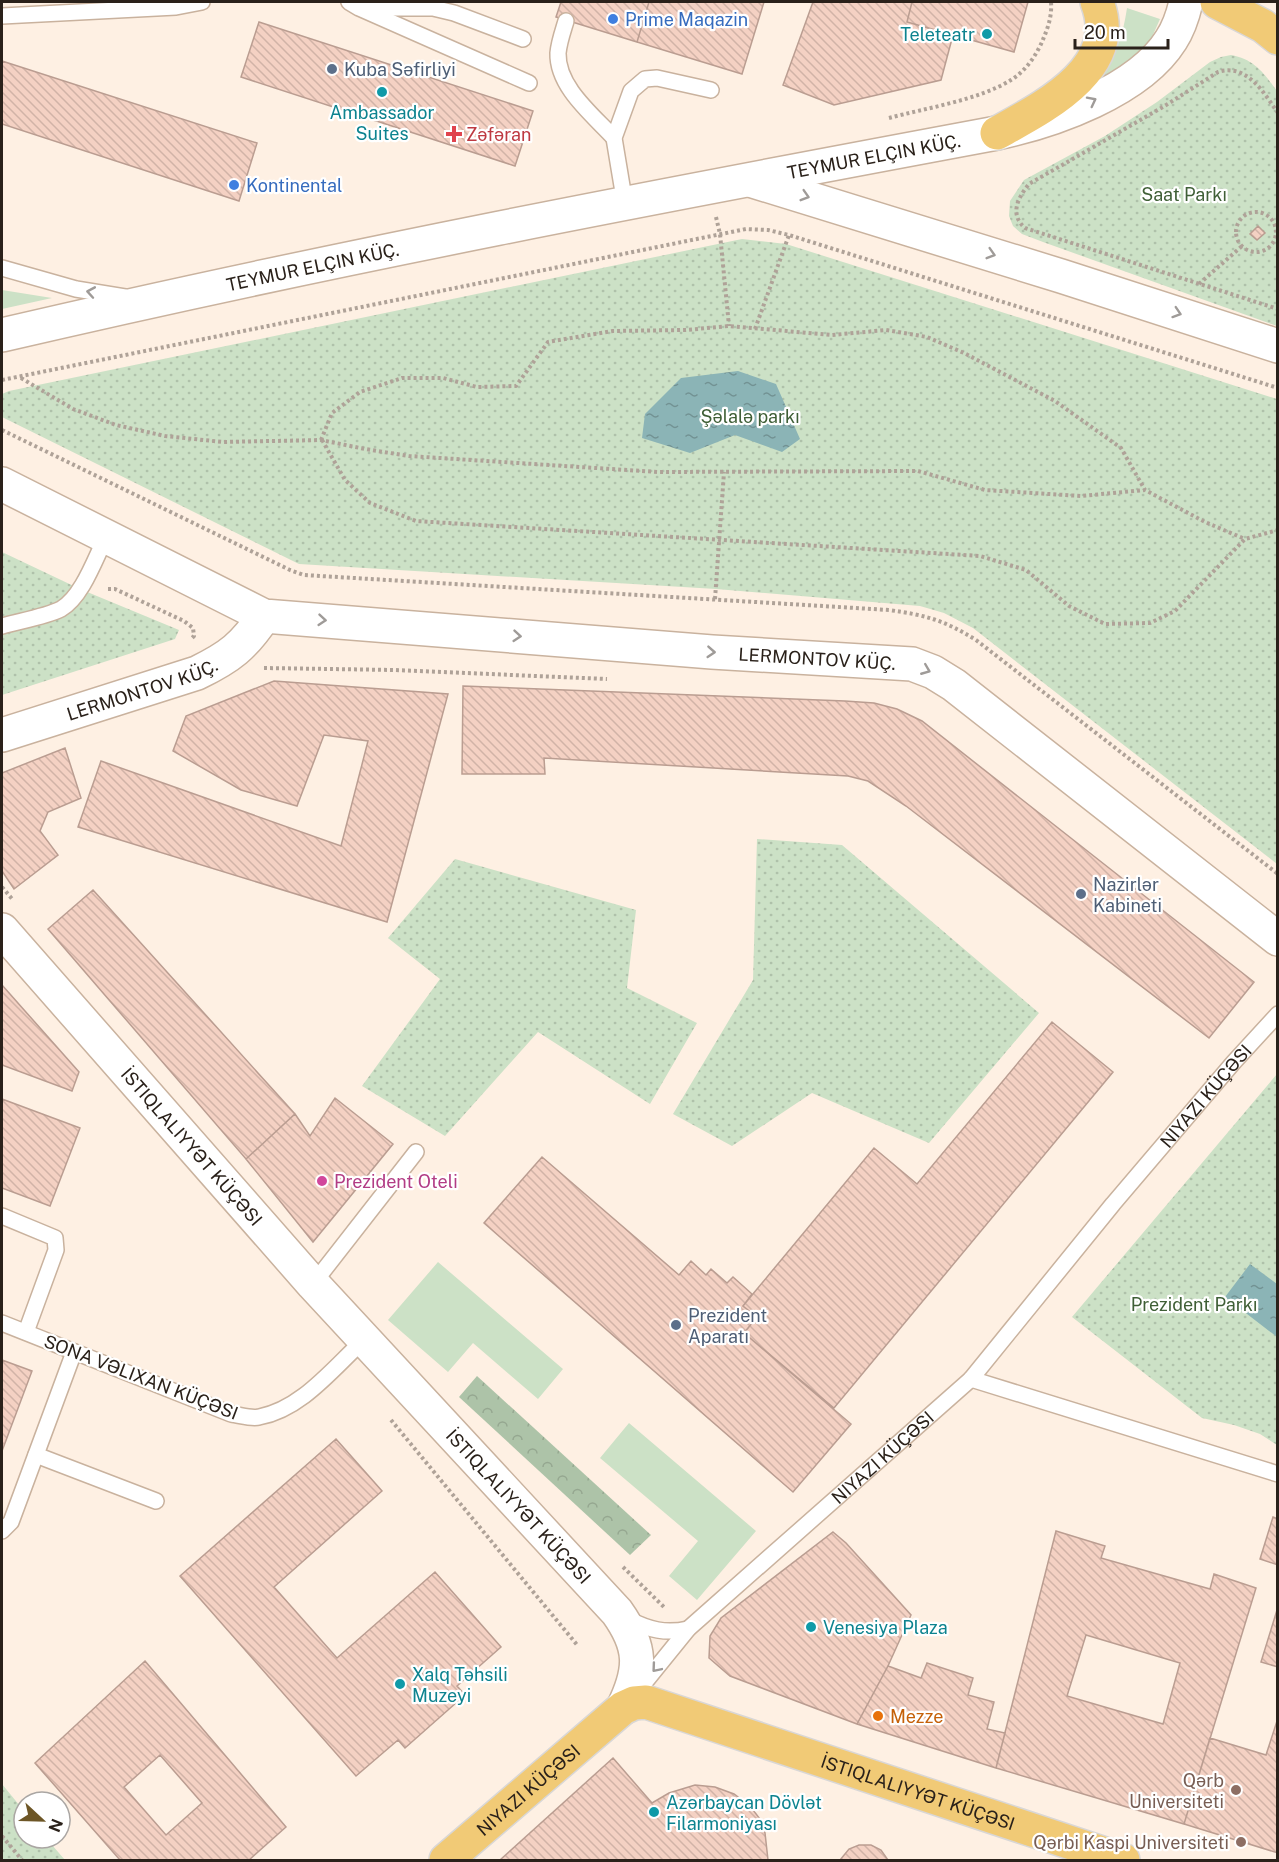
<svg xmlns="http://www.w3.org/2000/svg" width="1279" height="1862" font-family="'Public Sans',sans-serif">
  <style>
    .grass { fill: #cce1c6 }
    .forest { fill: url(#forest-crowns) }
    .park { fill: url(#park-dots) }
    .water { fill: url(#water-ripples) }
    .building { fill: url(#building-back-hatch); stroke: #ba9d91; stroke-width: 1.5; fill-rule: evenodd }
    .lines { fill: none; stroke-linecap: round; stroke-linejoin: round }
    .lane-casing { stroke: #c9b29e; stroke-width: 18 }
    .secondary-casing { stroke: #c9b29e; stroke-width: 36 }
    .primary-casing { stroke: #d9d7d6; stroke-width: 36 }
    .path { stroke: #afa298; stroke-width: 4; stroke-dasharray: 3 3; stroke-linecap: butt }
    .lane { stroke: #fff; stroke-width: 15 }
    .secondary { stroke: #fff; stroke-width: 33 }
    .primary { stroke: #f1ca76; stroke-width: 33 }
    .oneway { stroke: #9f9b98 }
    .shop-dot { fill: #3f7fe0; stroke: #fff; stroke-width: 2 }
    .culture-dot { fill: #0f9aa8; stroke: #fff; stroke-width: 2 }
    .service-dot { fill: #5c6f8a; stroke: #fff; stroke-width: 2 }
    .health-dot { fill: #e0444e; stroke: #fff; stroke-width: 2 }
    .hotel-dot { fill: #d1479c; stroke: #fff; stroke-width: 2 }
    .food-dot { fill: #e8710a; stroke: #fff; stroke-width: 2 }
    .education-dot { fill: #8d6e63; stroke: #fff; stroke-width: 2 }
    .labels { text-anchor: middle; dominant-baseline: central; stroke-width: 4.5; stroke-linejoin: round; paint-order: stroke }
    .shop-label { font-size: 18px; fill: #366cbe; stroke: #fff; text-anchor: start }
    .culture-label { font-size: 18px; fill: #0d838f; stroke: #fff; text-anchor: start }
    .service-label { font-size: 18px; fill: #4e5e75; stroke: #fff; text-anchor: start }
    .health-label { font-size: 18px; fill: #be3a42; stroke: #fff; text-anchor: start }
    .street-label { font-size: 18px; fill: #2a211a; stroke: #fff }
    .park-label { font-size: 18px; fill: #3f5f36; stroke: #fff }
    .hotel-label { font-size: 18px; fill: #b23c85; stroke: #fff; text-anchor: start }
    .food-label { font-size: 18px; fill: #c56008; stroke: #fff; text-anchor: start }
    .education-label { font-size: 18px; fill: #785e54; stroke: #fff; text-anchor: end }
  </style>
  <defs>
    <pattern id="forest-crowns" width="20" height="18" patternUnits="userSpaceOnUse" patternTransform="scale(1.5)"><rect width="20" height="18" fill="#adc3a8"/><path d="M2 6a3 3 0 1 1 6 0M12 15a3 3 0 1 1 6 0" fill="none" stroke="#95a790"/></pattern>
    <pattern id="park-dots" width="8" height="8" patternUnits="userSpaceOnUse" patternTransform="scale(1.5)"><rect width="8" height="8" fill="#cce1c6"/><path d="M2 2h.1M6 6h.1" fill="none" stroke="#afc1aa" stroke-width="1.8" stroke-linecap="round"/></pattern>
    <pattern id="water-ripples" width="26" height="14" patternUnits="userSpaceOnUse" patternTransform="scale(1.5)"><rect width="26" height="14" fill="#8bb4b6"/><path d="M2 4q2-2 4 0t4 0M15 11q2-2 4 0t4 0" fill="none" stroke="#729293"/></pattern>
    <pattern id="building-back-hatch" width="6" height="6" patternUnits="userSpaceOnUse" patternTransform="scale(1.5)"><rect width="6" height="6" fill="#f4d1c3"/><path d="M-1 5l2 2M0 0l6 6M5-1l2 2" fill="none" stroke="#d1b3a7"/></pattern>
  </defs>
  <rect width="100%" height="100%" fill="#fef0e3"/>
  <path class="grass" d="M1127,8l33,11 -8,18 -12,17 -74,49c39,-33 53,-42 61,-95z
    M2,290l50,8 -50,11z
    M438,1262l125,107 -25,30 -65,-56 -25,29 -60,-52z
    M629,1423l127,108 -59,69 -28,-24 29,-35 -98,-83z"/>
  <path class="forest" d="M477,1376l174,159 -21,20 -171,-158z"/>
  <path class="park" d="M1231,55c23,4 33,18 46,36v235l-234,-84 -21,-8 -9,-8 -4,-10 1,-15 14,-21 81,-44 52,-34 53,-40 11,-5z
    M742,239l44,5 491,155v465l-304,-236 -29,-15 -24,-7 -204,-17 -417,-25 -297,-147v-23l7,-3z
    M2,552l78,37 99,41 -4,9 -173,56z
    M757,839l85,6 197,168 -110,130 -117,-50 -80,53 -59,-32 80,-134z
    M455,859l181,51 -9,78 70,35 -47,81 -112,-72 -93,104 -83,-50 78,-107 -52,-41z
    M1277,1074v371l-17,-11 -26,-9 -32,-7 -130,-101z
    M2,1784l22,27v27h22l19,22h-63z"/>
  <path class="water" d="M738,371l38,13 24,55 -18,13 -47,-17 -45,18 -48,-15 3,-24 36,-36z
    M1250,1264l27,20v53l-52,-40z"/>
  <path class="building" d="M561,2h88l-12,40 -81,-25z
    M649,2h115l-22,72 -105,-32z
    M813,2h99l-5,20 46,13 -12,45 -107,25 -51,-20z
    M912,2h116l-14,50 -107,-30z
    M259,22l274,89 -18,55 -274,-89z
    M2,61l255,82 -18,58 -237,-77z
    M1258,226l7,7 -8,7 -7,-6z
    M274,681l174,13 -61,228 -309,-95 23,-66 240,85 27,-105 -44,-6 -27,71 -56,-16 -68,-39 13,-35z
    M463,686l382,15 29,2 23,6 25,12 332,261 -45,56 -303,-232 -38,-25 -20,-5 -304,-18 1,16h-83z
    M65,748l16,50 -33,14 -8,19 18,24 -44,34 -12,-18v-98z
    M93,890l202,224 -49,45 -198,-230z
    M2,985l77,87 -7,19 -70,-26z
    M1052,1022l61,50 -279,336 -90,-75 13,-16 -14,-11 131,-158 43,36z
    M335,1098l58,46 -80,98 -67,-83 49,-45 15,22z
    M2,1099l78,29 -30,78 -48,-18z
    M542,1157l137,118 12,-14 15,14 5,-6 16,14 6,-6 19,17 -9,12 14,11 -13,16 107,91 -58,68 -309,-269z
    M2,1360l30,11 -30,80z
    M336,1439l46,52 -108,96 63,71 98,-86 66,75 -44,39 8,9 -60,53 -7,-8 -42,36 -176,-200z
    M1273,1517l5,2v46l-18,-6z
    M1056,1531l49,15 -4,12 109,31 4,-15 42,14 -72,236 -188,-56zM1086,1635l94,28 -17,61 -96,-28z
    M833,1532l13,11 65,72 -23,51 -31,58 -127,-48 -21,-18 1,-22 11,-18z
    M1277,1610h1v57l-17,-5z
    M145,1661l141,166 -37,33h-129l-85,-97zM160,1755l42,48 -36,32 -42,-48z
    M927,1663l46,15 -5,17 26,7 -7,27 18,4 -9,35 -139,-44 31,-58 33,12z
    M1278,1718v135l-94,-29 26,-86 56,17z
    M613,1758l39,45 17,-10 26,-8 20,2 19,7 16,12 10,13 5,14 3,27h-268z
    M859,1845h12l10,5 7,10h-48l9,-11z"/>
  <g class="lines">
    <g class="lane-casing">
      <g id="lane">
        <path d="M349,2l10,6 170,75"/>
        <path d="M365,8h68l21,5 69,26"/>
        <path d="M2,16l174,-9 26,-5"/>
        <path d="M566,21c-3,10 -7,21 -8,32 -1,34 35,62 56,85"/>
        <path d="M625,204l-11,-66 17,-47 14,-12 12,-1 54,12"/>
        <path d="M2,268l74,21 49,8"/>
        <path d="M2,626c17,-5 43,-9 59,-17 21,-12 34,-50 45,-72"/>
        <path d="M2,1216l53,22 1,12 -30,82"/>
        <path d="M313,1284l103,-132"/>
        <path d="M2,1323l229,91c9,1 20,5 28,3 43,-8 74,-49 105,-77"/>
        <path d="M971,1379l307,95"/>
        <path d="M36,1455l120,46"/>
        <path d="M2,1531l9,-9 63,-170"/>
        <path d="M628,1619c21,11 38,15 60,10"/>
        <path id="s1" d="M641,1687l47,-58 283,-250 142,-175 120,-141 45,-49"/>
      </g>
    </g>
    <g class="secondary-casing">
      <g id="secondary">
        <path d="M753,181l308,95 217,70"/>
        <path id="s2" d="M2,335c329,-77 662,-140 995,-202 56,-12 142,-42 174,-93 8,-12 12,-25 15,-38"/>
        <path id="s3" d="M2,484l262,132 448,36 200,12 21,8 21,13 324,254"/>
        <path id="s4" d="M2,735l195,-62c33,-16 47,-27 67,-57"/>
        <path id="s5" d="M2,930l311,354 304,328c25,35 25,57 6,96"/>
      </g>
    </g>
    <g class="primary-casing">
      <g id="primary">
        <path d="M1217,2l46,24 15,12"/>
        <path d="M997,133c47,-26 126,-65 100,-131"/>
        <path id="s6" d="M446,1860l177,-152 11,-5 12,-1 477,158"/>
      </g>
    </g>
    <path class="path" d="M1278,113c-14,-20 -31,-50 -60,-41l-55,35 -134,77c-11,14 -20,30 -4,44l253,81
      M889,118c37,-10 90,-18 122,-38 15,-9 27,-27 33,-43 5,-12 8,-23 7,-35
      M1236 232a20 20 0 1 1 40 0a20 20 0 1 1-40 0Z
      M716,217l4,17 9,92
      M1199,284l43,-38
      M755,329l34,-94
      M21,378l52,31 43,16 49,11 58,6 98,-2 44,9 44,7 249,16 260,-1 67,19 96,6 64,-6 60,32 40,17
      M2,380l744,-151 22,1 21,5 489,153
      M2,430l288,140 14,5 585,35c36,5 55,10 87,30l302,234
      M321,440l11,-27 28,-21 42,-14h41l34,9 39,-1 32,-44 65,-11 73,-1 43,-4 103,9 54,-5 41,7 37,16 91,48 66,47 24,42
      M322,440l23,40 25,23 46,18 564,35 46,14 43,36 36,18 45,-1 25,-12 70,-72 33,-9
      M108,589h7l69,32 9,7 1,8 -2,2
      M715,599l9,-127
      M264,668l131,2 212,9
      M2,887l11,13
      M391,1420l187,226
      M623,1567l42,41
      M2,1836l20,24"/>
    <use href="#lane" class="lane"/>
    <use href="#secondary" class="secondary"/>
    <use href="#primary" class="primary"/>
  </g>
  <defs><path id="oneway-chevron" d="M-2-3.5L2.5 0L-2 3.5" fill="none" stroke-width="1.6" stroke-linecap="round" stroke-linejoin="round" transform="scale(1.5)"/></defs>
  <g class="oneway">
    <use href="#oneway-chevron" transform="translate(1092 101) rotate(-27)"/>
    <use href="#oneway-chevron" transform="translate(805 196) rotate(17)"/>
    <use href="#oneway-chevron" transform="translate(991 254) rotate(17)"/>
    <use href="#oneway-chevron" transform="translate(91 292) rotate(-170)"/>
    <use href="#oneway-chevron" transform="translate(1177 313) rotate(18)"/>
    <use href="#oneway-chevron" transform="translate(322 620) rotate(5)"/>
    <use href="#oneway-chevron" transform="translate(517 636) rotate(5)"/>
    <use href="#oneway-chevron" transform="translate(711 652) rotate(4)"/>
    <use href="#oneway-chevron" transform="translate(926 670) rotate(22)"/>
    <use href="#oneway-chevron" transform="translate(656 1668) rotate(130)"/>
  </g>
  <g class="shop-dot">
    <circle cx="613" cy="19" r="6"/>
    <circle cx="234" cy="185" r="6"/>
  </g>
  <g class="culture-dot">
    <circle cx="987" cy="34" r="6"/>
    <circle cx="382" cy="92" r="6"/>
    <circle cx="811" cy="1627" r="6"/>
    <circle cx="400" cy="1684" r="6"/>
    <circle cx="654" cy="1812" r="6"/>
  </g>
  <g class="service-dot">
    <circle cx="332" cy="69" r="6"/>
    <circle cx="1081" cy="894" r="6"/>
    <circle cx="676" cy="1325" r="6"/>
  </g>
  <path class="health-dot" d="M451 125h6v6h6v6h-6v6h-6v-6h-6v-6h6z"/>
  <circle class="hotel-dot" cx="322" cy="1181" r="6"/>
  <circle class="food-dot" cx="878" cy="1716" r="6"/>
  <g class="education-dot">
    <circle cx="1236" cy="1790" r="6"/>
    <circle cx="1241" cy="1842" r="6"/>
  </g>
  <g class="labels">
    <g class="shop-label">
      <text x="625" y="19">Prime Maqazin</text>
      <text x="246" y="185">Kontinental</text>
    </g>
    <g class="culture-label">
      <text x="975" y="34" text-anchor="end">Teleteatr</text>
      <text x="382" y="112" text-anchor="middle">Ambassador<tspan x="382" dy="21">Suites</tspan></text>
      <text x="823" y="1627">Venesiya Plaza</text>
      <text x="412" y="1674">Xalq Təhsili<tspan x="412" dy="21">Muzeyi</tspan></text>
      <text x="666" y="1802">Azərbaycan Dövlət<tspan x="666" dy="21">Filarmoniyası</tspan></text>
    </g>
    <g class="service-label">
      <text x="344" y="69">Kuba Səfirliyi</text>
      <text x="1093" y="884">Nazirlər<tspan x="1093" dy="21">Kabineti</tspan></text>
      <text x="688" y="1315">Prezident<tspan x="688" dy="21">Aparatı</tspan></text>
    </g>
    <g class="health-label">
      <text x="466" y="134">Zəfəran</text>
    </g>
    <g class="street-label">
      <text stroke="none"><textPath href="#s2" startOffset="890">TEYMUR ELÇIN KÜÇ.</textPath></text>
      <text stroke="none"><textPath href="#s2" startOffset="318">TEYMUR ELÇIN KÜÇ.</textPath></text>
      <text stroke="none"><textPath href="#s3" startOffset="848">LERMONTOV KÜÇ.</textPath></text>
      <text stroke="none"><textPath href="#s4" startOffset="147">LERMONTOV KÜÇ.</textPath></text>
      <text stroke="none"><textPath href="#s1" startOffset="820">NIYAZI KÜÇƏSI</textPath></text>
      <text stroke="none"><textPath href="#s5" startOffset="288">İSTIQLALIYYƏT KÜÇƏSI</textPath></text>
      <text transform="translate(141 1377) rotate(21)">SONA VƏLIXAN KÜÇƏSI</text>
      <text stroke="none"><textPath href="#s1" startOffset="334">NIYAZI KÜÇƏSI</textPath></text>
      <text stroke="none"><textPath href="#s5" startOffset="774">İSTIQLALIYYƏT KÜÇƏSI</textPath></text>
      <text stroke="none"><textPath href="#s6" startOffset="108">NIYAZI KÜÇƏSI</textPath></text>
      <text stroke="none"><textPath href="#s6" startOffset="544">İSTIQLALIYYƏT KÜÇƏSI</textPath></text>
    </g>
    <g class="park-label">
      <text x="1184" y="194">Saat Parkı</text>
      <text x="750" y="416">Şəlalə parkı</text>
      <text x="1194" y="1304">Prezident Parkı</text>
    </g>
    <g class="hotel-label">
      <text x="334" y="1181">Prezident Oteli</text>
    </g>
    <g class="food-label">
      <text x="890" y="1716">Mezze</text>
    </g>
    <g class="education-label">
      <text x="1224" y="1780">Qərb<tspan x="1224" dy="21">Universiteti</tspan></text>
      <text x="1229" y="1842">Qərbi Kaspi Universiteti</text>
    </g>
  </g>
  <rect width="1279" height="1862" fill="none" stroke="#2a211a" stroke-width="6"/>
  <g transform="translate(42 1820) rotate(112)"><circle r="28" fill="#ffffff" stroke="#aaa6a3" stroke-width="1.5"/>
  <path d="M0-4.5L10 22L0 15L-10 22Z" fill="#6d5626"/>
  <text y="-9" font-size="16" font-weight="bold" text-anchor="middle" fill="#2a211a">N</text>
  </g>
  <path d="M1075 39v9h93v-9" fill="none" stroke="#2a211a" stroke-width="3"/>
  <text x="1084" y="39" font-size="18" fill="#2a211a" stroke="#ffffff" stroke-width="4.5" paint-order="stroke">20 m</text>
</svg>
